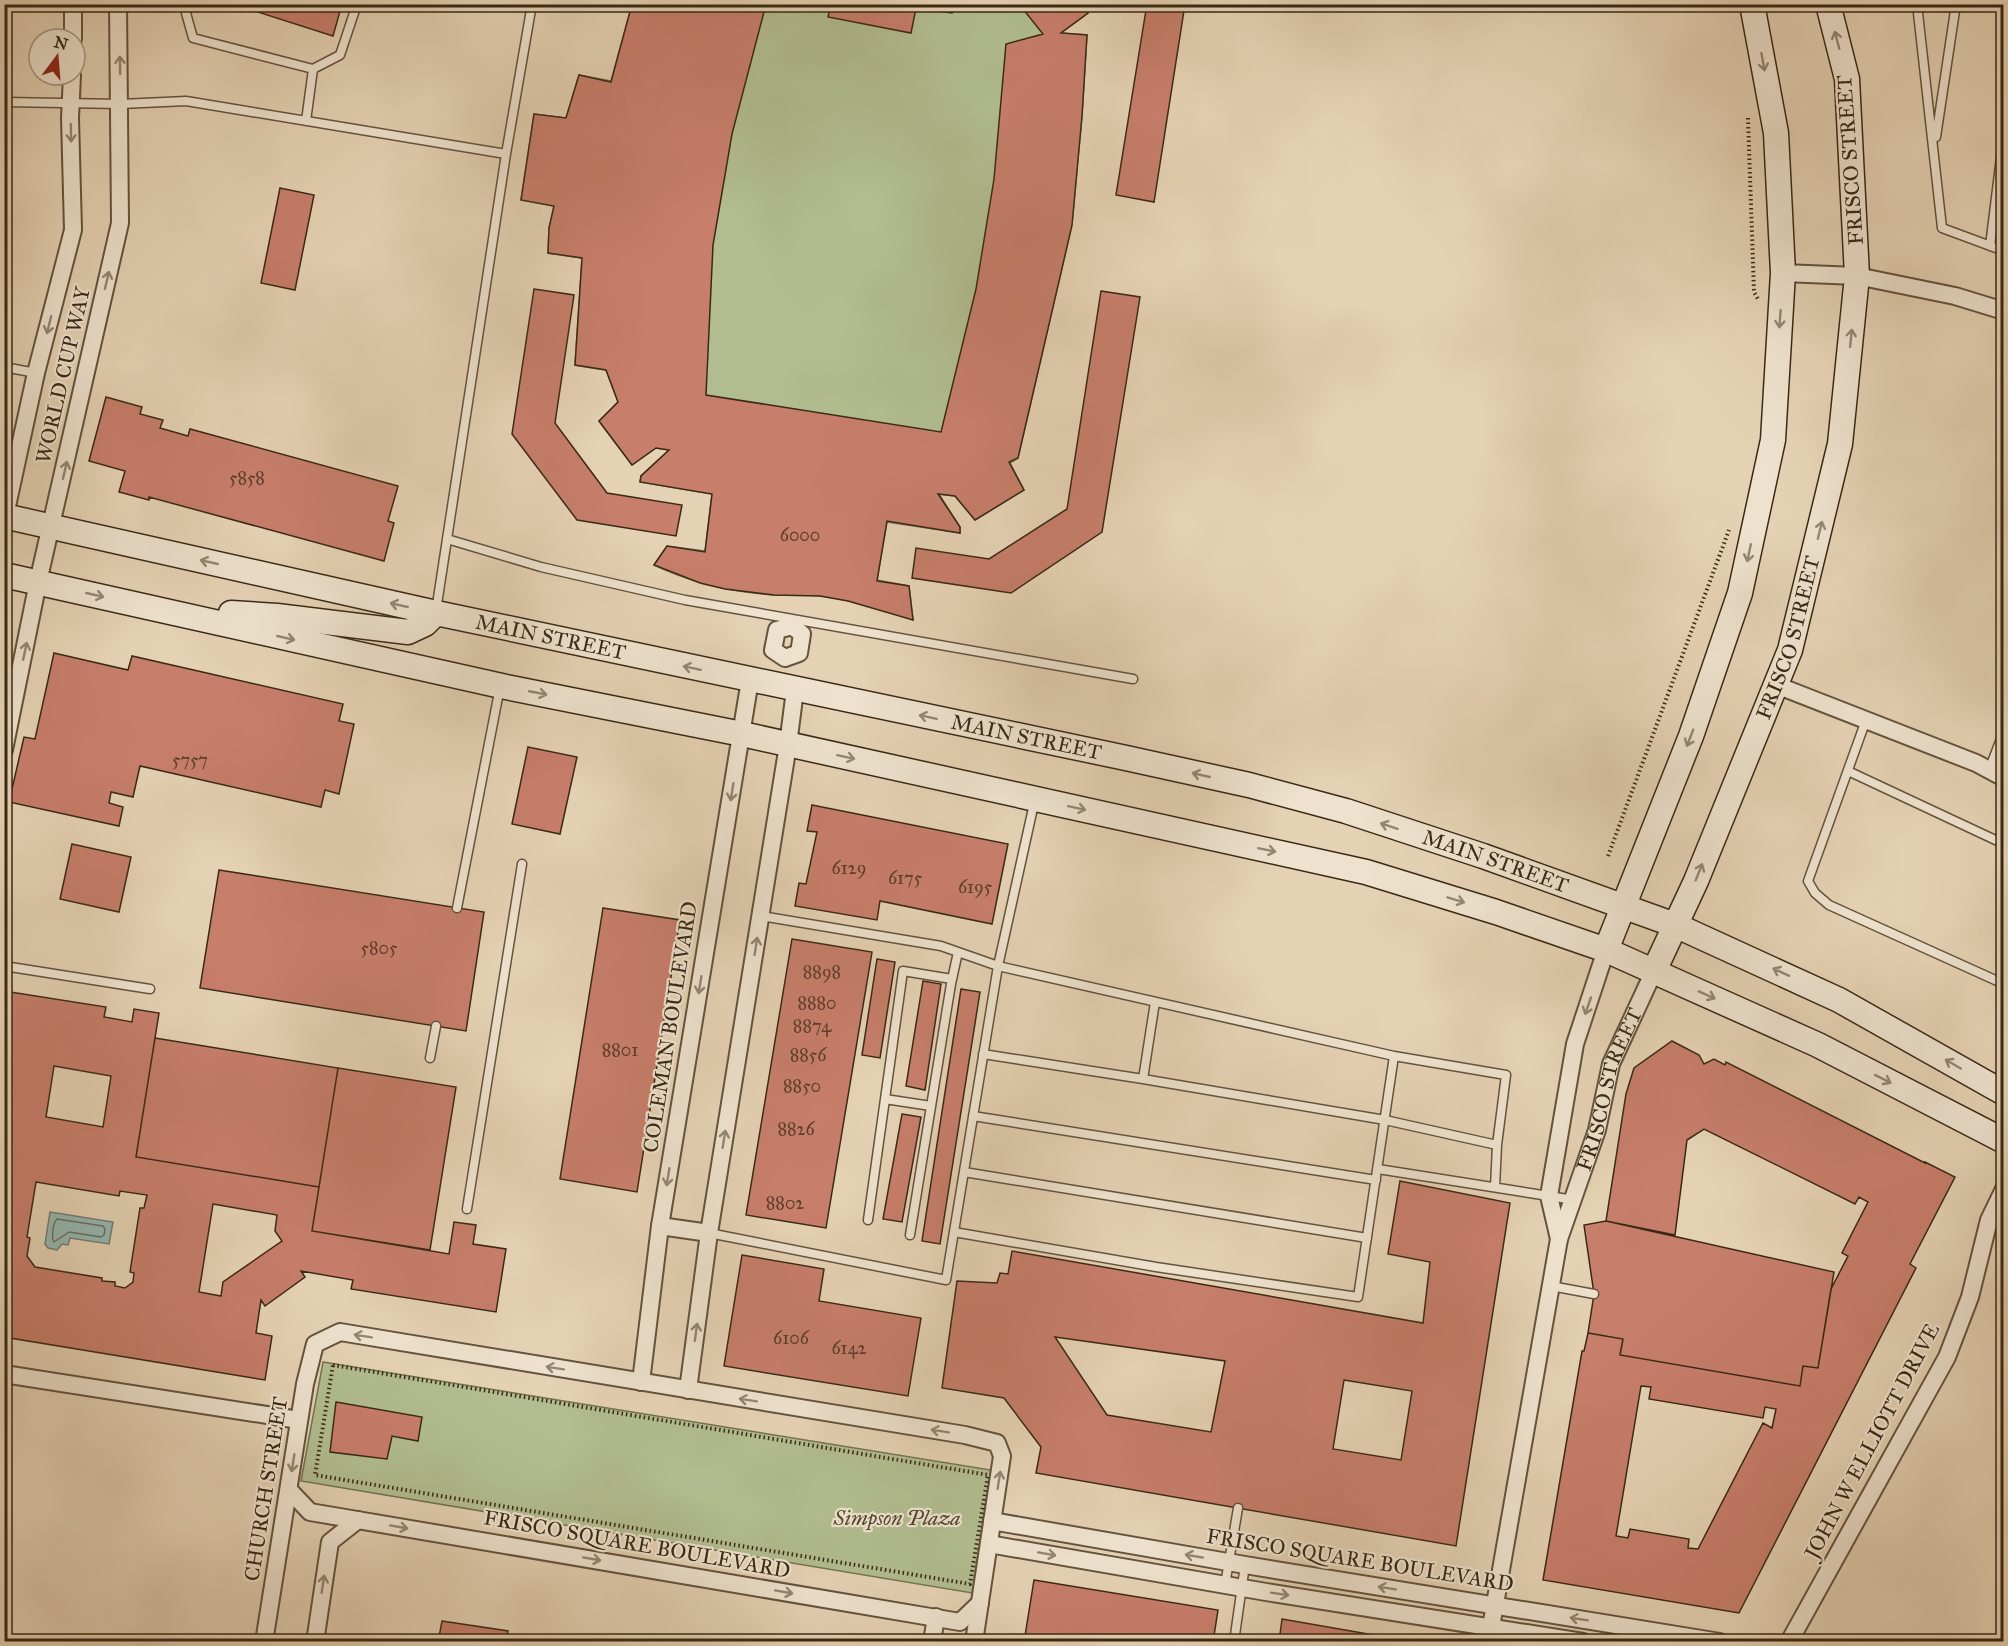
<svg xmlns="http://www.w3.org/2000/svg" width="2008" height="1646" font-family="'IM FELL Great Primer',serif">
  <style>
    .green { fill: #b1bd90; stroke: #757352; stroke-width: 1.5 }
    .water { fill: #96b7b2; stroke: #717e73; stroke-width: 1.5 }
    .lines { fill: none; stroke-linecap: round; stroke-linejoin: round }
    .shore { stroke: #687064; stroke-width: 1.5 }
    .building { fill: #c77e6b; stroke: #392915; stroke-width: 1.5; fill-rule: evenodd }
    .lane-casing { stroke: #64533d; stroke-width: 11 }
    .street-casing { stroke: #64533d; stroke-width: 20 }
    .secondary-casing { stroke: #392915; stroke-width: 27 }
    .path { stroke: #392915; stroke-width: 4; stroke-dasharray: 1.5 3; stroke-linecap: butt }
    .lane { stroke: #eee2ce; stroke-width: 8 }
    .street { stroke: #eee2ce; stroke-width: 16 }
    .secondary { stroke: #eee2ce; stroke-width: 24 }
    .oneway { stroke: #948672 }
    .labels { text-anchor: middle; dominant-baseline: central; stroke-width: 4.5; stroke-linejoin: round; paint-order: stroke }
    .number-label { font-size: 18px; fill: #5c3e2a }
    .street-label { font-size: 21px; fill: #392915; stroke: #eee2ce }
    .park-label { font-size: 21px; font-style: italic; fill: #51472e; stroke: #eee2ce }
  </style>
  <rect width="100%" height="100%" fill="#e5d2b4"/>
  <filter id="stains"><feTurbulence type="fractalNoise" baseFrequency=".00333" numOctaves="4"/><feColorMatrix values="0 0 0 0 .2 0 0 0 0 .09 0 0 0 0 .02 0 0 0 .5 -.17"/></filter>
  <radialGradient id="worn" r=".72"><stop offset=".6" stop-color="#630" stop-opacity="0"/><stop offset="1" stop-color="#630" stop-opacity=".3"/></radialGradient>
  <path class="green" d="M1081,4l7,9 -27,20 26,2 -5,81 -10,109 -54,233 -8,5 14,27 -49,30 -20,-24 -16,-2 21,33v6l-73,-11 -10,58 32,6 4,34c-30,-10 -61,-21 -93,-24 -15,-2 -31,0 -46,-1 -43,-3 -82,-12 -120,-30l13,-19 38,5 7,-57 -72,-12 1,-6 28,-26 -13,-2 -24,17 -33,-44 19,-19 -12,-32 -31,-5 7,-107 -34,-5 1,-25 5,-22 -33,-6 13,-86 32,4 13,-43 32,6 21,-76z
    M323,1362l668,108 -19,123 -671,-112z"/>
  <path class="water" d="M50,1212l63,10 -4,22 -39,-6 -2,7 -6,-1 -5,6 -9,-2 -3,-4z"/>
  <g class="lines">
    <path class="shore" d="M57,1219l46,7 2,3 -1,6 -3,2 -32,-5 -15,10c-3,-5 -1,-19 3,-23z"/>
  </g>
  <path class="building" d="M233,4h109l-9,32z
    M590,4h29l-1,5z
    M632,4h128l5,4 -33,126 -19,111 -7,150 235,37 35,-143 18,-110 12,-135 37,-10 -24,-30h62l7,9 -27,20 26,2 -5,81 -10,109 -54,233 -9,4 15,28 -49,30 -20,-24 -17,-2 22,33v6l-73,-12 -10,60 32,5 4,34 -65,-19 -28,-5 -46,-1 -49,-6 -25,-6 -46,-18 13,-19 38,6 7,-58 -72,-12 1,-6 28,-26 -13,-2 -24,17 -33,-44 19,-19 -12,-32 -31,-5 7,-107 -34,-5 1,-25 5,-22 -33,-6 13,-86 32,4 13,-43 32,7z
    M831,4h123l-2,9 -36,-5 -5,25 -83,-16z
    M1126,4h59l-31,198 -38,-7 30,-185 -20,-3z
    M280,188l34,7 -19,95 -34,-7z
    M534,289l40,6 -19,128 52,70 75,12 -6,31 -99,-16 -65,-86z
    M1101,291l39,6 -38,235 -91,61 -99,-15 4,-30 73,11 78,-50z
    M106,397l36,10 -2,7 23,6 -3,8 28,8 2,-7 208,57 -10,35 6,2 -10,38 -235,-64v3l-30,-8 6,-21 -36,-10z
    M54,653l74,17 4,-14 211,48 -4,17 15,3 -15,70 -14,-4 -4,17 -181,-41 -7,31 -22,-5 -2,11 14,4 -4,19 -110,-24 15,-65 11,2z
    M528,747l49,10 -17,77 -48,-10z
    M812,805l196,39 -16,80 -112,-23 -3,19 -82,-14 4,-23 7,1 11,-52 -10,-1z
    M72,844l59,13 -12,55 -59,-13z
    M219,870l265,42 -18,119 -266,-43z
    M603,908l77,12 -43,272 -77,-13z
    M792,939l80,13 -46,276 -80,-13z
    M877,959l18,3 -15,96 -18,-3z
    M923,981l18,3 -16,106 -19,-4z
    M961,989l19,3 -40,252 -18,-3z
    M4,991l102,16 -2,10 28,5 2,-13 25,4 -23,144 183,30 -7,44 137,23 5,-32 22,3 -3,19 33,5 -10,63 -145,-23 2,-9 -52,-9 4,6 -40,29 -4,-6 -5,33 16,3 -7,44 -261,-43zM54,1066l57,10 -8,51 -57,-10zM36,1182l83,14 1,-5 27,4 -3,13h-4l-10,64 4,1 -1,9 -8,6 -10,-2v-4l-13,-1v-3l-67,-11 -8,-11 3,-18 -3,-1zM213,1204l64,11 -2,16 7,10 -59,41 -2,14 -22,-4z
    M155,1038l183,30 -19,119 -183,-30z
    M1672,1041l27,14 5,9 10,-5 11,6 1,-3 199,101v-1l30,15 -45,87 6,4 -177,345 -196,-33 39,-229h2l4,-18 35,6 -3,16 180,31 3,-20 15,2 13,-79 17,-33 -6,-3 26,-51 -9,-5 -4,7 -151,-75 -17,11 -12,95 -69,-14 20,-127 8,-26zM1641,1386l10,1 -2,12 114,19 2,-11 11,2 -4,19 -9,-5 -65,126 -10,-1 1,-9 -59,-10 -2,9 -12,-2z
    M338,1068l118,19 -26,163 -118,-19z
    M902,1114l19,3 -19,105 -19,-3z
    M1400,1181l110,22 -54,343 -420,-73 5,-26 -37,-49 -62,-10 15,-107 40,2 3,-10 8,1 4,-23 411,72 7,-61 -42,-8zM1055,1337l170,24 -14,71 -104,-17zM1344,1380l68,11 -11,69 -68,-11z
    M1606,1221l228,51 -16,96 -15,-2 -3,20 -180,-31 3,-16 -35,-6 6,-39 -10,-69z
    M742,1255l82,14 -5,32 102,17 -13,78 -184,-30z
    M336,1402l86,15 -4,24 -26,-5 -5,23 -57,-7z
    M1034,1580l184,30 -5,32h-189z
    M1282,1619l132,23h-135z
    M442,1621l66,10 -2,11h-68z"/>
  <g class="lines">
    <g class="lane-casing">
      <path id="lane" d="M188,4l-2,9 7,25 120,31 27,-14 17,-51
        M1917,4l25,224 62,23
        M4,102l117,2 65,-3 320,53
        M306,121l7,-52
        M1936,137l20,-133
        M1990,246l14,-113
        M4,367l32,6
        M447,539l94,28 144,33 448,79
        M436,611l70,-457 26,-150
        M1866,720l-58,161 7,12 14,12 175,79
        M1989,770l15,-39
        M1848,771l156,73
        M457,908l43,-221
        M761,916l180,30 57,20 396,90 -36,241 -202,-30 -202,-35
        M4,966l146,23
        M983,1054l160,25 12,-77
        M430,1058l6,-32
        M1143,1079l242,41 112,25 9,-70 -112,-19
        M885,1099l46,7
        M973,1116l403,64
        M1378,1169l196,31
        M964,1172l403,66
        M1495,1187l2,-42
        M467,1209l55,-345
        M868,1220l35,-249 49,8
        M709,1233l237,47 52,-314 37,-167
        M910,1235l41,-251 7,-32
        M1551,1286l43,8
        M1225,1585l13,-77
        M1234,1642l11,-77"/>
    </g>
    <g class="street-casing">
      <g id="street">
        <path d="M73,39v-35"/>
        <path d="M1783,273l74,3 98,20 49,15"/>
        <path d="M4,520l32,-147 37,-143 -3,-112 2,-43"/>
        <path d="M792,626l10,8 -3,19 -14,5 -12,-8 4,-20z"/>
        <path d="M1776,685l200,78 28,15"/>
        <path d="M4,750l34,-168 82,-359 -2,-219"/>
        <path d="M660,1226l49,7"/>
        <path d="M1559,1239l-10,-43 26,-152 31,-94"/>
        <path d="M4,1374l295,46"/>
        <path d="M641,1382l19,-156 90,-546"/>
        <path d="M688,1390l21,-157 79,-488 7,-55"/>
        <path d="M289,1490l21,22 650,110 20,-19"/>
        <path d="M992,1521l253,44 475,77"/>
        <path d="M989,1544l277,48 317,50"/>
        <path id="s1" d="M1491,1627l68,-388 38,-109 14,-66 43,-93"/>
        <path d="M264,1642l41,-258 10,-40 25,-12 625,103 32,8 5,13 -28,186"/>
        <path d="M315,1642l15,-100 28,-22"/>
        <path d="M932,1642l4,-25"/>
        <path d="M1789,1642l158,-285 23,-60 19,-77 15,-31"/>
      </g>
    </g>
    <g class="secondary-casing">
      <g id="secondary">
        <path id="s2" d="M4,516l432,97 690,145 123,27 97,26 137,45 192,69 164,75 165,93"/>
        <path d="M4,575l502,112 236,47 624,138 130,40 110,38 212,95 186,96"/>
        <path d="M231,613l46,3 131,16 17,-8 11,-11"/>
        <path d="M1606,950l85,-214 49,-143 33,-153 10,-167 -7,-140 -24,-129"/>
        <path id="s3" d="M1654,971l42,-90 94,-231 50,-206 17,-168 -10,-197 -19,-75"/>
      </g>
    </g>
    <path class="path" d="M1748,118l6,174 4,7
      M1608,856l121,-326
      M333,1365l655,110 -18,109 -655,-109z"/>
    <use href="#lane" class="lane"/>
    <use href="#street" class="street"/>
    <use href="#secondary" class="secondary"/>
  </g>
  <defs><path id="oneway-shaft" d="M-6 0H5M1.5-3L5.5 0L1.5 3" fill="none" stroke-width="1.6" stroke-linecap="round" stroke-linejoin="round" transform="scale(1.5)"/></defs>
  <g class="oneway">
    <use href="#oneway-shaft" transform="translate(1837 40) rotate(-105)"/>
    <use href="#oneway-shaft" transform="translate(1763 62) rotate(80)"/>
    <use href="#oneway-shaft" transform="translate(120 65) rotate(-91)"/>
    <use href="#oneway-shaft" transform="translate(71 133) rotate(89)"/>
    <use href="#oneway-shaft" transform="translate(107 280) rotate(-77)"/>
    <use href="#oneway-shaft" transform="translate(1780 319) rotate(94)"/>
    <use href="#oneway-shaft" transform="translate(49 325) rotate(104)"/>
    <use href="#oneway-shaft" transform="translate(1851 338) rotate(-84)"/>
    <use href="#oneway-shaft" transform="translate(65 470) rotate(-77)"/>
    <use href="#oneway-shaft" transform="translate(1820 530) rotate(-76)"/>
    <use href="#oneway-shaft" transform="translate(1749 553) rotate(102)"/>
    <use href="#oneway-shaft" transform="translate(209 562) rotate(-167)"/>
    <use href="#oneway-shaft" transform="translate(95 595) rotate(13)"/>
    <use href="#oneway-shaft" transform="translate(399 605) rotate(-167)"/>
    <use href="#oneway-shaft" transform="translate(286 638) rotate(13)"/>
    <use href="#oneway-shaft" transform="translate(25 651) rotate(-78)"/>
    <use href="#oneway-shaft" transform="translate(692 668) rotate(-168)"/>
    <use href="#oneway-shaft" transform="translate(538 693) rotate(11)"/>
    <use href="#oneway-shaft" transform="translate(928 717) rotate(-168)"/>
    <use href="#oneway-shaft" transform="translate(1690 738) rotate(111)"/>
    <use href="#oneway-shaft" transform="translate(846 757) rotate(12)"/>
    <use href="#oneway-shaft" transform="translate(1201 775) rotate(-167)"/>
    <use href="#oneway-shaft" transform="translate(732 792) rotate(99)"/>
    <use href="#oneway-shaft" transform="translate(1077 808) rotate(12)"/>
    <use href="#oneway-shaft" transform="translate(1389 826) rotate(-162)"/>
    <use href="#oneway-shaft" transform="translate(1267 850) rotate(12)"/>
    <use href="#oneway-shaft" transform="translate(1699 872) rotate(-68)"/>
    <use href="#oneway-shaft" transform="translate(1456 900) rotate(17)"/>
    <use href="#oneway-shaft" transform="translate(756 946) rotate(-81)"/>
    <use href="#oneway-shaft" transform="translate(1781 972) rotate(-155)"/>
    <use href="#oneway-shaft" transform="translate(700 985) rotate(99)"/>
    <use href="#oneway-shaft" transform="translate(1707 995) rotate(24)"/>
    <use href="#oneway-shaft" transform="translate(1588 1006) rotate(109)"/>
    <use href="#oneway-shaft" transform="translate(1953 1064) rotate(-150)"/>
    <use href="#oneway-shaft" transform="translate(1883 1079) rotate(27)"/>
    <use href="#oneway-shaft" transform="translate(724 1139) rotate(-81)"/>
    <use href="#oneway-shaft" transform="translate(668 1177) rotate(99)"/>
    <use href="#oneway-shaft" transform="translate(696 1332) rotate(-82)"/>
    <use href="#oneway-shaft" transform="translate(363 1336) rotate(-171)"/>
    <use href="#oneway-shaft" transform="translate(555 1368) rotate(-171)"/>
    <use href="#oneway-shaft" transform="translate(748 1400) rotate(-171)"/>
    <use href="#oneway-shaft" transform="translate(940 1431) rotate(-171)"/>
    <use href="#oneway-shaft" transform="translate(293 1463) rotate(99)"/>
    <use href="#oneway-shaft" transform="translate(999 1480) rotate(-81)"/>
    <use href="#oneway-shaft" transform="translate(399 1527) rotate(10)"/>
    <use href="#oneway-shaft" transform="translate(1047 1554) rotate(10)"/>
    <use href="#oneway-shaft" transform="translate(1194 1556) rotate(-170)"/>
    <use href="#oneway-shaft" transform="translate(592 1559) rotate(10)"/>
    <use href="#oneway-shaft" transform="translate(323 1584) rotate(-81)"/>
    <use href="#oneway-shaft" transform="translate(1387 1588) rotate(-171)"/>
    <use href="#oneway-shaft" transform="translate(784 1592) rotate(10)"/>
    <use href="#oneway-shaft" transform="translate(1280 1594) rotate(9)"/>
    <use href="#oneway-shaft" transform="translate(1579 1619) rotate(-171)"/>
  </g>
  <g class="labels">
    <g class="number-label">
      <text x="247" y="478">5858</text>
      <text x="800" y="535">6000</text>
      <text x="190" y="760">5757</text>
      <text x="849" y="868">6129</text>
      <text x="905" y="878">6175</text>
      <text x="975" y="887">6195</text>
      <text x="379" y="948">5805</text>
      <text x="822" y="972">8898</text>
      <text x="817" y="1003">8880</text>
      <text x="812" y="1026">8874</text>
      <text x="620" y="1050">8801</text>
      <text x="808" y="1055">8856</text>
      <text x="802" y="1086">8850</text>
      <text x="796" y="1129">8826</text>
      <text x="785" y="1203">8802</text>
      <text x="791" y="1338">6106</text>
      <text x="849" y="1348">6142</text>
    </g>
    <g class="street-label">
      <text transform="translate(1850 160) rotate(-94)">FRISCO STREET</text>
      <text transform="translate(63 375) rotate(-77)">WORLD CUP WAY</text>
      <text stroke="none"><textPath href="#s2" startOffset="560">MAIN STREET</textPath></text>
      <text stroke="none"><textPath href="#s3" startOffset="360">FRISCO STREET</textPath></text>
      <text stroke="none"><textPath href="#s2" startOffset="1046">MAIN STREET</textPath></text>
      <text stroke="none"><textPath href="#s2" startOffset="1532">MAIN STREET</textPath></text>
      <text transform="translate(670 1027) rotate(-81)">COLEMAN BOULEVARD</text>
      <text stroke="none"><textPath href="#s1" startOffset="552">FRISCO STREET</textPath></text>
      <text transform="translate(1872 1441) rotate(-62)">JOHN W ELLIOTT DRIVE</text>
      <text transform="translate(266 1489) rotate(-81)">CHURCH STREET</text>
      <text transform="translate(637 1544) rotate(10)">FRISCO SQUARE BOULEVARD</text>
      <text transform="translate(1360 1560) rotate(9)">FRISCO SQUARE BOULEVARD</text>
    </g>
    <g class="park-label">
      <text x="897" y="1518">Simpson Plaza</text>
    </g>
  </g>
  <rect width="2008" height="1646" fill="none" stroke="#e5d2b4" stroke-width="24"/>
  <rect x="6" y="6" width="1996" height="1634" fill="none" stroke="#392915" stroke-width="3"/>
  <rect x="12" y="12" width="1984" height="1622" fill="none" stroke="#392915" stroke-width="1.5"/>
  <g transform="translate(57 57) rotate(16)"><circle r="28" fill="#eee2ce" stroke="#a69884" stroke-width="1.5"/>
  <path d="M0-4.5L10 22L0 15L-10 22Z" fill="#8f2418"/>
  <text y="-9" font-size="16" font-weight="bold" text-anchor="middle" fill="#392915">N</text>
  </g>
  <rect width="100%" height="100%" filter="url(#stains)"/>
  <rect width="100%" height="100%" fill="url(#worn)"/>
</svg>
